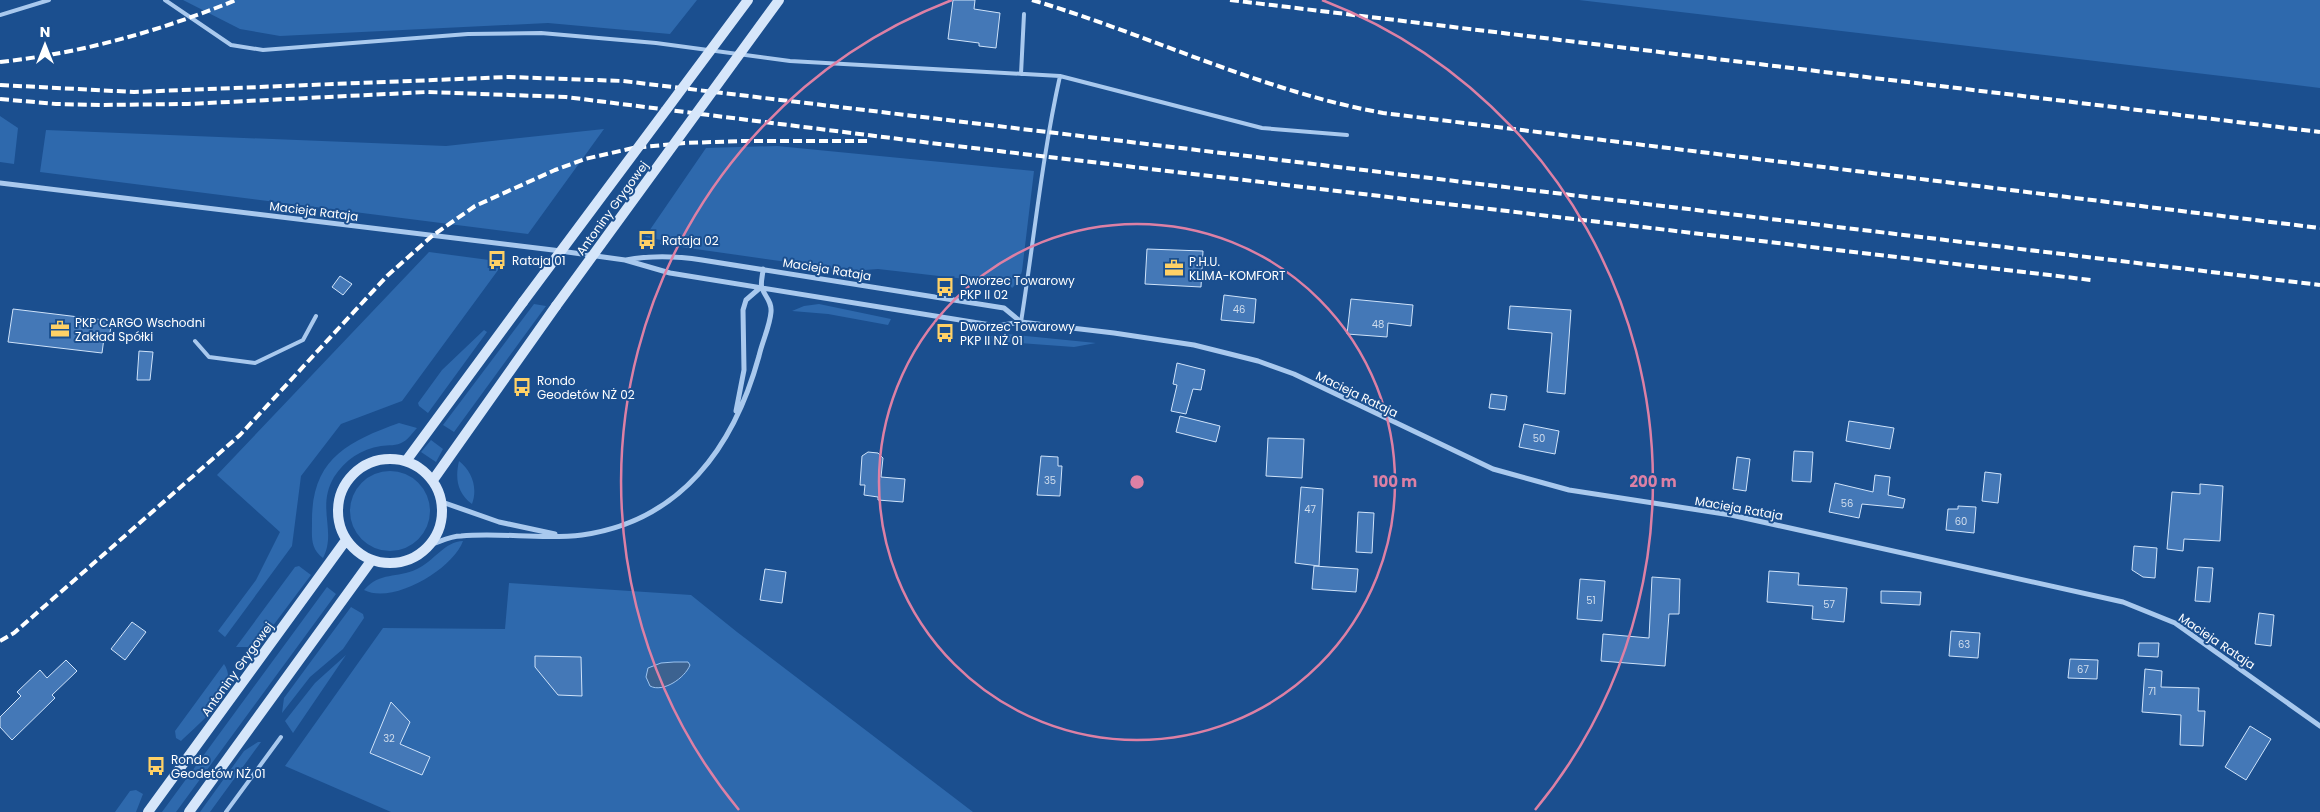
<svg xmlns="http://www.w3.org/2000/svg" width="2320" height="812" font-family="Poppins,sans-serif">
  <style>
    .green { fill: #2e69ad }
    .water { fill: #3c6290; stroke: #9cc4f0 }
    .building { fill: #4478b7; stroke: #cfe3fa }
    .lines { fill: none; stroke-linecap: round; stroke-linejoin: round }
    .lane { stroke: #a9c9ee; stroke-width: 4 }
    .street { stroke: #a9c9ee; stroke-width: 5 }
    .secondary { stroke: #d6e6fa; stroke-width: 10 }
    .rail { stroke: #fff; stroke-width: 4; stroke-dasharray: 9 4; stroke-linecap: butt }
    .secondary-bridge { stroke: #d6e6fa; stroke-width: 10 }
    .ring { fill: none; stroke: #dd80a5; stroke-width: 2.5 }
    .labels { text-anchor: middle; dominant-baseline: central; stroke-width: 4; stroke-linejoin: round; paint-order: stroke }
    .number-label { font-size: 10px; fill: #d0dded }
    .street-label { font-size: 12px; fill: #fff; stroke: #1b4f8f }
    .poi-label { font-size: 12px; fill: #fff; stroke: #1b4f8f; text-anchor: start }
    .centre { fill: #dd80a5; stroke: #1b4f8f; stroke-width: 2.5 }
    .ring-label { font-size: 15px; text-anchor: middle; font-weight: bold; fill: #dd80a5; stroke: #1b4f8f; stroke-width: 4; stroke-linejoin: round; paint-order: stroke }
  </style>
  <rect width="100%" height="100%" fill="#1b4f8f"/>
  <path class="green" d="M183,0h514l-27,34 -122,-11 -268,13 -40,-7z
    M1579,0h741v88l-90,-11z
    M0,116l18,12 -4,36 -14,-2z
    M604,129l-76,105 -488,-62 6,-42 400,16z
    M777,146l257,25 -12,100 -3,10 -7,7 -3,-4 -131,-15 -27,2 -191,-27 1,-4 -16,-3 61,-89z
    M429,252l75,10 -102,139 -61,23 -40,52 -9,70 -67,91 -7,-6 38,-51 24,-48 -63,-57z
    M534,304l12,2 -92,126 -11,-7z
    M819,304l72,15 -3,6 -60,-11 -36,-3 12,-5z
    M484,330l3,2 -59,81 -9,-7 -1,-3 24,-33z
    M1007,334l89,9 -22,4 -82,-6 -1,-5z
    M399,423l18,5c-5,5 -8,11 -14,14 -6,4 -15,3 -22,4 -20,3 -36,14 -47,31 -18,31 3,54 -11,81 -13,-10 -11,-21 -11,-35 -1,-63 34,-81 87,-100z
    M431,440l12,9 -7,13 -15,-10z
    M459,461c13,10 19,27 13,43 -15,-11 -17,-26 -13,-43z
    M350 511a40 40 0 1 1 80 0a40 40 0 1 1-80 0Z
    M463,541c-10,28 -70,64 -99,49 17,-19 32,-11 53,-21 16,-7 28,-28 46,-28z
    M299,566l12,9 -48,64 -10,8h-17l59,-80z
    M509,583l182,12 46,37 236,180h-582l-106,-46 98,-138 122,1z
    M327,587l9,7 -160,218h-14z
    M351,607l12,7 1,4 -21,31 -33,28 -28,36 2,-15z
    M346,655l-53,78 -8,-12 30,-38z
    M224,664c18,27 -26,60 -43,77l-5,-3 -1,-7z
    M258,742h3l-51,70h-10l44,-61z
    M136,790l7,4 -7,18h-21l15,-21z"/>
  <path class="water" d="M674,662h14l2,3c-5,13 -27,28 -40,21l-4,-9 2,-9 13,-5z"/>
  <path class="building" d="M953,0h22l-1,9 26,4 -4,35 -17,-2v-3l-31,-4z
    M1147,249l56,2 -2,36 -56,-3z
    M340,276l12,8 -9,11 -11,-8z
    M1224,295l32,4 -2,24 -33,-3z
    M1351,299l62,6 -2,21 -23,-3 -1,14 -40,-3z
    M1510,306l61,4 -6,84 -18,-2 5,-59 -44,-4z
    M13,309l99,12 -3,17h-5l-2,15 -94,-11z
    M139,351l14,1 -3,28h-13z
    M1177,363l28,7 -4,20 -8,-1 -7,25 -15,-3 6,-26 -4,-1z
    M1491,394l16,2 -2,14 -16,-2z
    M1180,416l40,10 -4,16 -40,-10z
    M1849,421l45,7 -4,21 -44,-8z
    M1524,424l35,7 -4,23 -36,-7z
    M1268,438l36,1 -2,39 -36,-2z
    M1794,451l19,1 -2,30 -19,-1z
    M868,452l10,1 5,5 -2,19 24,2 -2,23 -25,-2v-3l-14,-2 1,-10h-5l2,-29z
    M1041,456l17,1v9h4l-2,30 -23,-1z
    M1737,457l13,2 -4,32 -13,-2z
    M1985,472l16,2 -3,29 -16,-2z
    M1875,475l15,2 -2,18 17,4 -2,9 -41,-4 -3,14 -30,-6 6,-29 38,9z
    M2200,484l23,2 -3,55 -36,-2 -1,12 -16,-2 5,-57 28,2z
    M1301,487l22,2 -4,77 -24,-3z
    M1958,506l18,1 -2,26 -28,-3 2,-21h10z
    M1358,512l16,1 -2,40 -16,-1z
    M2134,546l23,2 -2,30 -12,-1 -11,-7z
    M1314,566l44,3 -2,23 -44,-3z
    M2198,567l15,1 -3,34 -15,-1z
    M765,569l21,3 -4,31 -22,-3z
    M1769,571l30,2 -1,12 49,3 -3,34 -32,-3 1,-13 -46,-4z
    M1652,577l28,2 -1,35h-10l-4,52 -64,-5 2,-27 46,4z
    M1580,579l25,2 -3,40 -25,-2z
    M1881,591l40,1 -1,13 -39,-2z
    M2259,613l15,2 -3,31 -16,-2z
    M132,622l14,10 -21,28 -14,-11z
    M1951,631l29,2 -2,25 -29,-2z
    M2139,643h20l-1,14 -20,-1z
    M535,656l46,1 1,39 -24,-1 -23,-28z
    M2070,659l28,1 -1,19 -29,-1z
    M66,660l11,11 -25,24 3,3 -43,42 -12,-13v-10l21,-21 -4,-4 23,-22 7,8z
    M2145,669l17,2 -1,16 38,1 -1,23h7l-2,35 -23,-1 1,-30 -39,-3z
    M391,702l19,20 -10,22 30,13 -8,18 -52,-22z
    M2250,726l21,13 -25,41 -21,-13z"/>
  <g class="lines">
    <path class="lane" d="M165,0l66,45 32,5 205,-16 73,-1 115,10 134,18 270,15
      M0,15l49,-15
      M1021,74l3,-60
      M1021,322c13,-82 21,-165 39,-246l202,52 85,7
      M195,341l14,16 46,6 48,-23 13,-24
      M226,812l55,-75"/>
    <path class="street" d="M0,183l553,67 72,10 45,13 327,53 24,-4 93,11 80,12 64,16 36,13 199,95 76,21 162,25 392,87 52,21 145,103
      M626,260c27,-5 50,-4 76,0l302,48 17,14
      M736,411l8,-41 -1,-60 3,-10 15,-13
      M442,502l57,20 56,12
      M432,544c9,-3 19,-8 29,-8 40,-4 80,4 121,-1 99,-14 152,-88 177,-179 3,-14 11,-30 12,-44 1,-11 -6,-15 -9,-24 -2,-5 1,-13 1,-19"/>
    <path class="secondary" d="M338 511a52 52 0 1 1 104 0a52 52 0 1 1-104 0Z
      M406,461l117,-159
      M433,480l123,-174
      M148,812l198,-272
      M189,812l182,-251"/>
    <path class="rail" d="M1032,0c118,35 229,91 351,113l937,115
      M1230,0l1090,132
      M0,62c82,-9 160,-31 236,-62
      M0,85l134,7 375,-15 114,4 1697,204
      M0,99l56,5 46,1 86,-1 239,-12 139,5 373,47 1152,136
      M0,641l14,-8 226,-198 147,-159 45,-40 43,-30 80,-36 30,-11 48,-11 52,-5 59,-2h125"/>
    <path class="secondary-bridge" d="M523,302l225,-302
      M556,306l223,-306"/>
  </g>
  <g class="ring">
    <circle cx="1137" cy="482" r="258"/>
    <path d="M739 810A516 516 0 0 1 952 0M1322 0A516 516 0 0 1 1535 810"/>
  </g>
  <defs>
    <g id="bus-bare" transform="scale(1.5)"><path d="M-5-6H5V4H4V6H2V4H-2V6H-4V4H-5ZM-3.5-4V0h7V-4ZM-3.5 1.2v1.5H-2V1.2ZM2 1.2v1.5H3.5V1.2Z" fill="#ffd166" stroke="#1b4f8f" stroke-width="2.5" paint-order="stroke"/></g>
    <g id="office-bare" transform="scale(1.5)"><path d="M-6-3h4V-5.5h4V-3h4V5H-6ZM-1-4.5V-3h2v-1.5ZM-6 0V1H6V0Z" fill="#ffd166" stroke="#1b4f8f" stroke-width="2.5" paint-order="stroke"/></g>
  </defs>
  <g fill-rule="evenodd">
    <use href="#bus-bare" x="647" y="240"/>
    <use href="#bus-bare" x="497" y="260"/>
    <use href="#office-bare" x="1174" y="268"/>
    <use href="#bus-bare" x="945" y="287"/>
    <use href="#office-bare" x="60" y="329"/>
    <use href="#bus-bare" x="945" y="333"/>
    <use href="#bus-bare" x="522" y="387"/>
    <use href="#bus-bare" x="156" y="766"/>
  </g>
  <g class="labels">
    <g class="number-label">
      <text x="1239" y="309">46</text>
      <text x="1378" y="324">48</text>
      <text x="1539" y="438">50</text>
      <text x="1050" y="480">35</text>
      <text x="1847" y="503">56</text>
      <text x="1310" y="509">47</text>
      <text x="1961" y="521">60</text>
      <text x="1591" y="600">51</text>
      <text x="1829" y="604">57</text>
      <text x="1964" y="644">63</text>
      <text x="2083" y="669">67</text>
      <text x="2152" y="691">71</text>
      <text x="389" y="738">32</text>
    </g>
    <g class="street-label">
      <text transform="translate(612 208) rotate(-54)">Antoniny Grygowej</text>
      <text transform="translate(314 211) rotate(7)">Macieja Rataja</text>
      <text transform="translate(827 269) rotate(9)">Macieja Rataja</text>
      <text transform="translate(1357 394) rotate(26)">Macieja Rataja</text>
      <text transform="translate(1739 508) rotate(10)">Macieja Rataja</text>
      <text transform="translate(2217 641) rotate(34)">Macieja Rataja</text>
      <text transform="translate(237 669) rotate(-54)">Antoniny Grygowej</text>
    </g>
    <g class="poi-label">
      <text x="662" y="240">Rataja 02</text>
      <text x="512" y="260">Rataja 01</text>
      <text x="1189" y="261">P.H.U.<tspan x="1189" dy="14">KLIMA-KOMFORT</tspan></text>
      <text x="960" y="280">Dworzec Towarowy<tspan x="960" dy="14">PKP II 02</tspan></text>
      <text x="75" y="322">PKP CARGO Wschodni<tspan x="75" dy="14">Zakład Spółki</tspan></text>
      <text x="960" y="326">Dworzec Towarowy<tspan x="960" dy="14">PKP II NŻ 01</tspan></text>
      <text x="537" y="380">Rondo<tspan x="537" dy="14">Geodetów NŻ 02</tspan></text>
      <text x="171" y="759">Rondo<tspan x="171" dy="14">Geodetów NŻ 01</tspan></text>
    </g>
  </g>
  <circle cx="1137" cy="482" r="8" class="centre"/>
  <g class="ring-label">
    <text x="1395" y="487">100 m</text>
    <text x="1653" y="487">200 m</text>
  </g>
  <g transform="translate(45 45)" stroke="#1b4f8f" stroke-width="4" paint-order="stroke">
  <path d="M0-4L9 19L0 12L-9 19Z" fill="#ffffff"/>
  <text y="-8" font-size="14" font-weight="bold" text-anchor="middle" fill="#ffffff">N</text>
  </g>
</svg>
